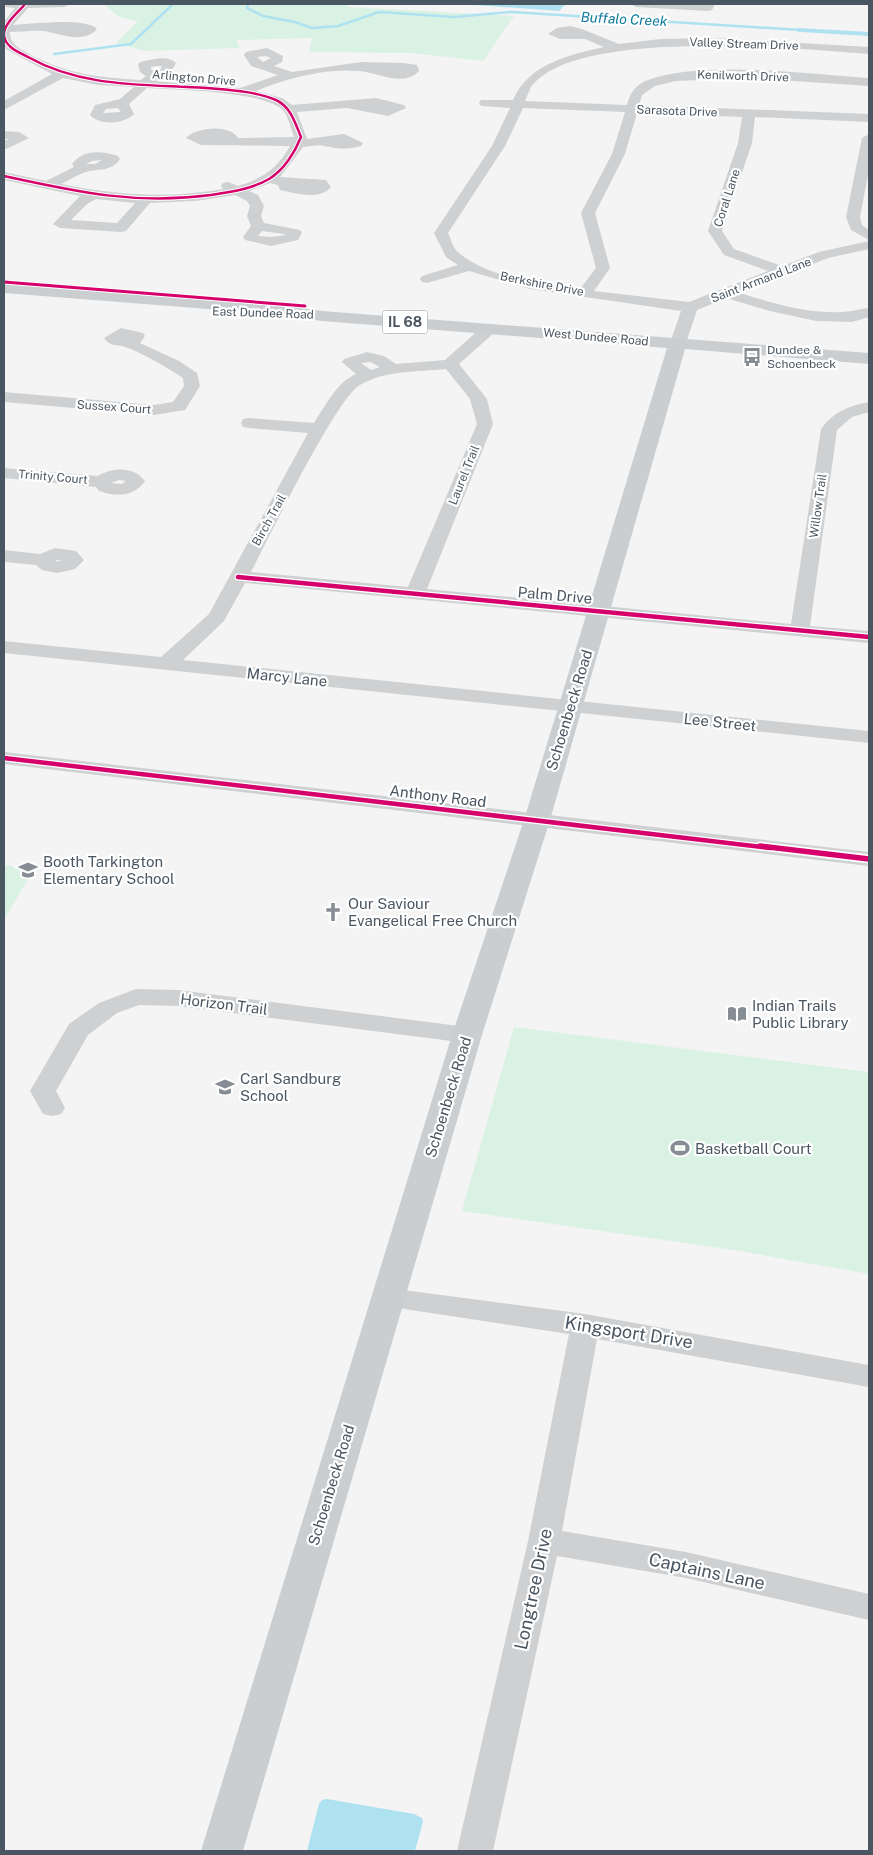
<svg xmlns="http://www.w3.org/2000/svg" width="873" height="1855" font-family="'Public Sans',sans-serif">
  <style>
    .green { fill: #d9f2e3 }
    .water { fill: #aee2f0 }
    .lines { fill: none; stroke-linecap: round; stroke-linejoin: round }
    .stream { stroke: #aee2f0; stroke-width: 2.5 }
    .canal { fill: #aee2f0; fill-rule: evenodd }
    .minor { fill: #ced0d2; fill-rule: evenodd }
    .major { fill: #caced1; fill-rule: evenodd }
    .cycleway-far3-casing { stroke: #fff; stroke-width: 4.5 }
    .cycleway-far2-casing { stroke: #fff; stroke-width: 5 }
    .cycleway-far1-casing { stroke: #fff; stroke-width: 7 }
    .cycleway-casing { stroke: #fff; stroke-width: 9 }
    .cycleway-far3 { stroke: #d6006c; stroke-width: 2.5 }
    .cycleway-far2 { stroke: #d6006c; stroke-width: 3 }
    .cycleway-far1 { stroke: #d6006c; stroke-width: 4.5 }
    .cycleway { stroke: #d6006c; stroke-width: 5.5 }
    .labels { text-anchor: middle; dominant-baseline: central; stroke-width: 4.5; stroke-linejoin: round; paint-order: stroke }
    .far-street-label { font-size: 12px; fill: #4a5661; stroke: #fff }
    .far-poi-label { font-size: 12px; fill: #4a5661; stroke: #fff; text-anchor: start }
    .far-water-label { font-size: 14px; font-style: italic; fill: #0c7c9b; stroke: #fff }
    .shield { fill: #fff; stroke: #808990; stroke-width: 1 }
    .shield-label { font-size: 14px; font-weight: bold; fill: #4a5661 }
    .street-label { font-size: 15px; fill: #4a5661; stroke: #fff }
    .poi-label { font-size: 15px; fill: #4a5661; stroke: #fff; text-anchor: start }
    .near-street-label { font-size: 18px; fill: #4a5661; stroke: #fff }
  </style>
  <rect width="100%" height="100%" fill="#f4f4f4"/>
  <path class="green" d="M108,4h241l-2,3 167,9 -31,45 -71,-8 -103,-1 3,-14 -76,2 4,8 -96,3 -28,-8 22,-22 -19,-4 -13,-11z
    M4,865l30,4 -30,51z
    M514,1027l355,45v202l-129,-23 -278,-40z"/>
  <path class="water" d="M461,4h105l-7,7z
    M327,1799l87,15 8,4 1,4 -8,29h-108l12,-47 3,-4z"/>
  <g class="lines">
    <path class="stream" d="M248,4l-1,4 16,8 32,6 17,6 26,-2 41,-14 75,5 57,-5 290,18
      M54,54l77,-10 42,-40"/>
    <path class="canal" d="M798,28l71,4v4l-68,-4h-3z"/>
    <path class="minor" d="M5,4h65l-6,3 -36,1 -15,17c18,-1 72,-8 84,4 -15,16 -37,4 -54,2 -11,-1 -22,1 -33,1 -1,12 11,17 19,22 41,21 67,23 112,26l5,-4 -6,-4 -2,-7 2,-3c10,-2 27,-8 36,1l-7,12 -14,6 85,7 38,-13 -27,-9 -7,-11 2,-3 21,-4 16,8 -1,6 -8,4 18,6 69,-10 43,1 13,2 2,6c-16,17 -42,1 -60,0 -33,-3 -72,7 -103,20l26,7 10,7 84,-7 28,7 2,3 -18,8 -41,-8 -50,4 10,27 37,-5 19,9 -2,3c-17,4 -21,3 -37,0 -5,-2 -15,1 -21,1l-23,30 46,3 5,7c-11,14 -37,6 -51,3l-2,-5 -8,-2 -21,8 9,4 6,11 -3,10 3,7 36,7 2,3 -4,7 -27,6 -26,-6 -2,-3 8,-11 -4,-10 3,-10 -3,-5 -12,-6 -39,6 -46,2 -24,28 -5,1 -61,-4 -7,-4 27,-28 -76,-16v-8l42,9 28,-14 -2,-3c11,-15 30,-13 46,-8l2,3c-9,14 -25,9 -37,14 -8,3 -15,8 -22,11 53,11 108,15 162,5l-2,-3 2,-3 5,-1 10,4c24,-7 40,-18 52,-40l-89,-1 -15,-7c10,-11 44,-14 52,0l56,-1c-3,-8 -6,-22 -12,-28 -22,-18 -105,-19 -135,-21l-18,16 5,10c-9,10 -35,12 -44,1l5,-10 25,-6 14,-12 -36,-2 -35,-7 -59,32v-9l48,-27 -46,-25 -2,-4v-23l11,-14 -9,-1zM266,56l5,2 -8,4 -6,-5zM158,66h4l-2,4h-9v-3zM118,108l3,4 -18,1 3,-4zM102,160l-7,4h-9l6,-3zM96,199l39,4 -18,20 -46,-3 16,-16zM262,231l22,3 2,1 -15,2 -13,-1z
      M630,4h85l-3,6 -4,1 -72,-4z
      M570,26l12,3 37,15 41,-5 56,-1 153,9v7c-69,-5 -294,-27 -338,33 -2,4 -4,9 -6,14l102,4c3,-12 9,-21 21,-25 54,-20 162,-6 221,-2v8l-123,-8 -70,3 -21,5 -13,9 -3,10 230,9v8l-114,-5 -3,26 -30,88 12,18 48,17 37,-14 50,-11v8l-41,9 -88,35c41,13 84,26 127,15l2,1v8l-17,5 -36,-1 -46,-10 -44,-13 -29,12 -11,33 -8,5 -8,-5 11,-32 -151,-22 -61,-18 -42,12 -5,-1 -2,-3 2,-3 36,-11 -12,-8 -12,-24 58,-87 18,-38 -29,-2 -2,-3 2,-3h32c15,-36 56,-45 91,-53l-19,-8h-25l-12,-5 9,-6zM523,108l102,4 -13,42 -31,59 15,55 -16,21c-39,-6 -90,-10 -121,-36 -6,-4 -8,-14 -11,-20l57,-87zM637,113l105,4 -4,26 -30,88 16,24 44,16 -79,31 -95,-11 16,-23 -15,-55 30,-59z
      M4,131l15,1 10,6 -25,12v-9l5,-2h-5z
      M869,134v36l-9,47 2,8 7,5v10l-18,-10 -5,-13 16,-79z
      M489,324l6,2 2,3 -2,3 -36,32 28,35 6,25 -66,165 364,35 30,-195c12,-17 28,-23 48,-27v10l-17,5 -15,13 -27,196 59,5v12l-624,-60 -21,38 -41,39 686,71v12l-865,-90v-12l157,16 48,-43 99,-181 -59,-5 -6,-1 -2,-4 2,-4 6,-1 65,5c12,-18 22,-40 42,-49l-14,-12 2,-3 23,-7 17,4 12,8 49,-4 38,-34zM370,362l10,5 -9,3 -10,-7zM446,369l24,30 7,25 -69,163 -157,-15c16,-31 86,-175 109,-187 25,-15 58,-13 86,-16z
      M121,328l22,5 2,3 -5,7 39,18 18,12 3,13 -15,24 -31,5 -150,-13v-10l150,13 19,-3 11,-16 -1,-8c-13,-9 -44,-27 -58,-31 -9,-3 -15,0 -21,-9z
      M4,468l94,8c14,-9 36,-10 47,5 -11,16 -29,16 -46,10l-3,-4 -92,-9zM119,480l7,1 -4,3 -11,-1z
      M55,548l21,3 8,9 -9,9 -18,4 -15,-3 -6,-5 -32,-3v-12l36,4zM57,560h6l-8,2z
      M4,752l865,100v14l-865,-102z
      M136,989l42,1 289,37 9,2 4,6 -4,6 -9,2 -289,-37 -39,-1 -22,8 -29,22 -32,56 9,17 -4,6 -9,2 -9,-2 -13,-23 39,-67 30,-21z
      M388,1288l197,26 284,51v22l-272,-48 -35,192 124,21 183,42v26l-183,-42 -129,-22 -64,295h-36l71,-310 41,-207 -191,-29 -4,-7 4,-7z"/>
    <path class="major" d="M4,283l269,21 49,7 547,42v11l-184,-15 -135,471 -68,215 -239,816h-42l251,-816 72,-215 143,-472 -345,-27 -49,-7 -269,-21z"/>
    <g class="cycleway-far3-casing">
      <path id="cycleway-far3" d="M4,176c73,16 131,29 207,19 19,-3 41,-6 58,-16 15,-9 26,-27 32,-42 -6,-14 -10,-30 -25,-37 -21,-9 -48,-10 -70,-12 -62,-4 -123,0 -178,-31 -10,-5 -23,-10 -24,-22 -1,-11 15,-23 21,-31"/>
    </g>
    <g class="cycleway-far2-casing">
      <path id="cycleway-far2" d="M4,282l301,24"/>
    </g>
    <g class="cycleway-far1-casing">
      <path id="cycleway-far1" d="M238,577l631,60
        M4,758l767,90"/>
    </g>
    <g class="cycleway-casing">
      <path id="cycleway" d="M760,846l109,13"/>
    </g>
    <use href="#cycleway-far3" class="cycleway-far3"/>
    <use href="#cycleway-far2" class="cycleway-far2"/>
    <use href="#cycleway-far1" class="cycleway-far1"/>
    <use href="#cycleway" class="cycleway"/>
  </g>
  <defs>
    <g id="bus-bare" transform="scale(1.5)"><path d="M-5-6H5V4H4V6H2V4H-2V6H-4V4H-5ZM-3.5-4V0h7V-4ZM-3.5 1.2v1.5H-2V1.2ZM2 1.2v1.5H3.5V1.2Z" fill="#868d94" stroke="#fff" stroke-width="2.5" paint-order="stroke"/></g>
    <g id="school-bare" transform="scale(1.5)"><path d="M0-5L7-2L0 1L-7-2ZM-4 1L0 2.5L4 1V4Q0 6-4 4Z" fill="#868d94" stroke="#fff" stroke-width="2.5" paint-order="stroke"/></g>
    <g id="church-bare" transform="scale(1.5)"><path d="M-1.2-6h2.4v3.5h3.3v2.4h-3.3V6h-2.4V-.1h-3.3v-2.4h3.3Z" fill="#868d94" stroke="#fff" stroke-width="2.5" paint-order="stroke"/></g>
    <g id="library-bare" transform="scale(1.5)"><path d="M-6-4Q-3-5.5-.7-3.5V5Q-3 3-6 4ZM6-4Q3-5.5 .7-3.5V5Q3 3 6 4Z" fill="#868d94" stroke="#fff" stroke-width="2.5" paint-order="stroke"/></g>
    <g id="stadium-bare" transform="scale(1.5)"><path d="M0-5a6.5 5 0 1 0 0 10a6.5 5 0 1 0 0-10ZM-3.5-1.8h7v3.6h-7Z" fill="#868d94" stroke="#fff" stroke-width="2.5" paint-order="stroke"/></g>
  </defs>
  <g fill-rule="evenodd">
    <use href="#bus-bare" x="752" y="357"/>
    <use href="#school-bare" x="28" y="870"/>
    <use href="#church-bare" x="333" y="912"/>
    <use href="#library-bare" x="737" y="1014"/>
    <use href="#school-bare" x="225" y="1087"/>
    <use href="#stadium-bare" x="680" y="1148"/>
  </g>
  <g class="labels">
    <g class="far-street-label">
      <text transform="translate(744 44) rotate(2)">Valley Stream Drive</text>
      <text transform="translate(743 76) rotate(2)">Kenilworth Drive</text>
      <text transform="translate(194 78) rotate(5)">Arlington Drive</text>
      <text transform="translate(677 111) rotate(2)">Sarasota Drive</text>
      <text transform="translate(727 198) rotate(-72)">Coral Lane</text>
      <text transform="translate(761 280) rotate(-21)">Saint Armand Lane</text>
      <text transform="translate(542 284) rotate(11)">Berkshire Drive</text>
      <text transform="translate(263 313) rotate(2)">East Dundee Road</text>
      <text transform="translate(596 337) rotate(5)">West Dundee Road</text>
      <text transform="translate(114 407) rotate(4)">Sussex Court</text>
      <text transform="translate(464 475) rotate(-68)">Laurel Trail</text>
      <text transform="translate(53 477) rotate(5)">Trinity Court</text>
      <text transform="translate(818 506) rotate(-82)">Willow Trail</text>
      <text transform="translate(269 520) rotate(-61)">Birch Trail</text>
    </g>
    <g class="far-poi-label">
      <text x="767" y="350">Dundee &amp;<tspan x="767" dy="14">Schoenbeck</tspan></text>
    </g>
    <g class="far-water-label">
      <text transform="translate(624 19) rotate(3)">Buffalo Creek</text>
    </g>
    <rect class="shield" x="382.5" y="310.5" width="45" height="23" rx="4"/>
    <g class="shield-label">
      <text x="405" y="322">IL 68</text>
    </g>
    <g class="street-label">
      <text transform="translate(555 595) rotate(5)">Palm Drive</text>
      <text transform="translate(287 677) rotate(6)">Marcy Lane</text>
      <text transform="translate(569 710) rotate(-73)">Schoenbeck Road</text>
      <text transform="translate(720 722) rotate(6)">Lee Street</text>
      <text transform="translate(438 796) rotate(7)">Anthony Road</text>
      <text transform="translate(224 1004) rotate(7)">Horizon Trail</text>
      <text transform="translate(448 1097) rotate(-73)">Schoenbeck Road</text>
      <text transform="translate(331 1485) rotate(-73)">Schoenbeck Road</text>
    </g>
    <g class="poi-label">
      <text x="43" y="861">Booth Tarkington<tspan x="43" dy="17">Elementary School</tspan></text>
      <text x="348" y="903">Our Saviour<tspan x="348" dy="17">Evangelical Free Church</tspan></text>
      <text x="752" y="1005">Indian Trails<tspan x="752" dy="17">Public Library</tspan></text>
      <text x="240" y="1078">Carl Sandburg<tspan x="240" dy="17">School</tspan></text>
      <text x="695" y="1148">Basketball Court</text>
    </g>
    <g class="near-street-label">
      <text transform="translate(629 1332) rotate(9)">Kingsport Drive</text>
      <text transform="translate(707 1571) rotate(12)">Captains Lane</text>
      <text transform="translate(533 1589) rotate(-78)">Longtree Drive</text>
    </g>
  </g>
  <rect width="873" height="1855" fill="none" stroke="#4a5661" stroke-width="10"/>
</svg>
